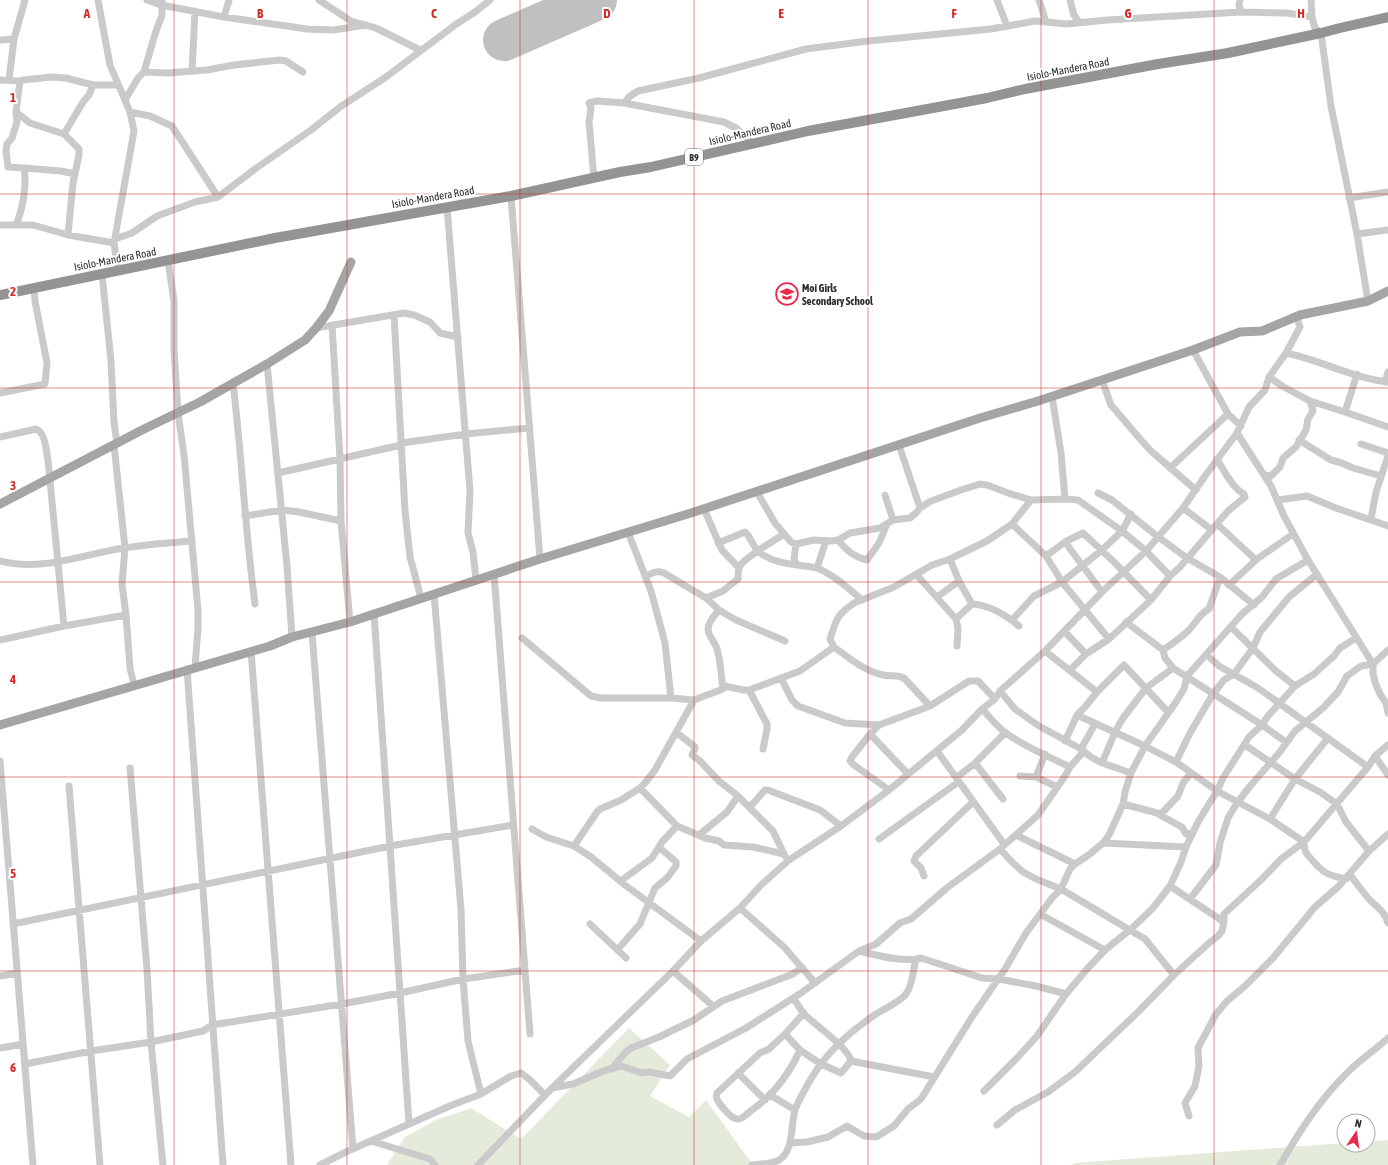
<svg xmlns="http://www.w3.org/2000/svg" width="1388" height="1165" font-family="'Asap Condensed',sans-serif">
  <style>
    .green { fill: #e5ebda }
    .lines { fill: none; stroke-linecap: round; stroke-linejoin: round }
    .runway { stroke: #c0c0c0; stroke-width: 42 }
    .minor { stroke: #cacaca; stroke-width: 7 }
    .major { stroke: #a5a5a5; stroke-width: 9 }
    .highway { stroke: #949494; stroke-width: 10 }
    .grid { fill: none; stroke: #d62828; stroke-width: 1; stroke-opacity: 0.55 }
    .labels { text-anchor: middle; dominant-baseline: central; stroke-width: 4; stroke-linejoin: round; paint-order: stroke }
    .shield { fill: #fff; stroke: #6c6c6c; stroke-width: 1 }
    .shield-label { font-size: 10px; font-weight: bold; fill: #2d2d2d }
    .street-label { font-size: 11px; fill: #2d2d2d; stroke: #fff }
    .poi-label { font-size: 11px; font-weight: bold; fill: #2d2d2d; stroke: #fff; text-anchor: start }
    .grid-label { font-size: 13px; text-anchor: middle; font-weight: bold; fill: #d62828; stroke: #fff; stroke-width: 4; stroke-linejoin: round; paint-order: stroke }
  </style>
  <rect width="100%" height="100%" fill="#fff"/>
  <path class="green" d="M629,1028l41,37 -20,31 39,21 17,-17 47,65h-366l18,-28 31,-17 35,-12 50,31z
    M1388,1140v25h-317l4,-2 269,-20v2h24v-3z"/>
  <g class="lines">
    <path class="runway" d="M504,40l92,-40"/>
    <path class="minor" d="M98,0l12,65 20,47 4,19 -20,112 4,28
      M147,0l14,5 63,12 83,12 26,1 33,-5
      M319,0l32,21 25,7 44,22
      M997,0l10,26
      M1039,0l7,22
      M1070,0l4,15 5,7
      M1240,0l-1,5 2,7
      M1311,0l1,17
      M224,17l5,-17
      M0,40l14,-1
      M192,71l3,-60
      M144,72l24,1 39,-3 27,-5 46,-5 6,1 17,11
      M0,80l20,1 3,-1 29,-3 14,1 27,7h25
      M9,80l5,-41 11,-39
      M125,100l13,-22 6,-6 11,-38 7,-19v-14
      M624,103l5,-6 9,-6 61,-13 107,-29 62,-8 123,-12 44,-8 32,3 40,-4 134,-8 46,1 25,4 3,11 6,5 10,73 26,128 11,67
      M16,112l14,11 34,11 15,15v6l-6,28 -5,52
      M130,112l20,4 22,10 46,71
      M64,134l19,-32 6,-7 4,-10
      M24,168l37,3 14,3
      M594,178l-5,-56 2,-14 -2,-5 8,-2 27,2 100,19 12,6 18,16
      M511,196l29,363
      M1349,198l39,-6
      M447,207l23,284 -2,42 5,19 3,28
      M0,225h33l35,10 46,8
      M16,225c7,-17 11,-39 8,-57l-16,-1 -2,-16 1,-7 5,-6 5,-16 -1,-10 4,-31
      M1357,234l31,-4
      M115,239l17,-6 25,-17 38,-14 23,-5 37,-28 56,-39 29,-23 46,-30 69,-52 20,-13 15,-12
      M168,261l6,40v49l4,63 6,42 14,155v18l-3,39
      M102,274l9,87 3,61 3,22
      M394,315l11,196 5,46 11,41
      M332,325l8,133 1,63 9,101
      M316,328l88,-15 10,2 16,7 10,11 18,4
      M1193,350l35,64 13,12
      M1286,353c34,7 67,25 102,29
      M267,364l20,202 5,71
      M1269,377l13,9 28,15 35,11 43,15
      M1102,380l9,25 30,35 10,11 45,39
      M1385,382l3,-10
      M233,383c9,74 12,148 22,221
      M0,393l45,-9 2,-21 -12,-62 -1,-14
      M1052,396l9,57 4,46
      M1345,412l12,-38
      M1237,433l34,53 13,30 24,44 65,104v10l3,11 4,9 6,9 2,10
      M0,437l36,-8c10,4 10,22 12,31l16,166
      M1299,440l32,20 11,3 11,5 28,8
      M401,443l65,-9 63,-6
      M1361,444l27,9
      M114,445l11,103 -3,36 4,31 4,53 4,17
      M899,445l21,63
      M1170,468l58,-54
      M278,473l123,-28
      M1264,475l7,1 9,-9 3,-9 13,-11 10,-17 2,-11 5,-8 -3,-10
      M757,492l18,31 16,19 5,2 18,-4 18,1 6,-1 12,-7 30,-5 13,-8 17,-2 7,-6 3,-4 11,-7 30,-11 19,-6 7,1 21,8 23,7 34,-1 13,1 44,31 24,20 24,25
      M1098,493l14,7 45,36 30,22 33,19 34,28
      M885,495l8,25
      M1278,500l29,-4 29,12 52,18
      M1183,508l29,22
      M704,509l18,41 17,18
      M245,516l37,-6 17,2 42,9
      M1371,519l5,-27 12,-36
      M1012,524l34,32 16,26 47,57
      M1217,524l39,36
      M628,532l23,59 14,52 6,55
      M838,540c9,11 16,17 29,20l12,-17 8,-19
      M1065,542l37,50
      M718,543l27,-11 2,2c4,5 7,14 12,18 16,13 39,12 58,16 17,7 31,20 45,32
      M1046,556l19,-14 18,-9 30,28 38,39
      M950,559l9,22 13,23
      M0,561c41,11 84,-7 124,-13 22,-4 45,-5 67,-7
      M796,564l-2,-5 2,-15
      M817,568l9,-27
      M494,574l36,460
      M916,574l40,45 2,10 -1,17
      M646,576c7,-3 10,-6 18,-3l42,25 13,12 17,10 49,21
      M1229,585l28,-26 36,-25
      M434,594l27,315 2,70 5,62 13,53
      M937,597l22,-16
      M706,598l17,-7 15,-12c0,-4 0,-9 2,-13 4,-8 35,-26 44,-32
      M719,610c-4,5 -11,12 -11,19 0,7 7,13 9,20 4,13 4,27 6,40
      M374,613l35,511
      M956,619l16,-15c17,1 35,12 47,22
      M1012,620l22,-24 28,-14 40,-32 20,-19 9,-17
      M1126,622l37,28 2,8 8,10 89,57 24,17
      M1231,627l45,44 19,15
      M1064,631l22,23
      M312,633l41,516
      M522,638l69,58 10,2h70l23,2
      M0,640l64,-14 62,-11
      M834,647c15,11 30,24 49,28 8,2 13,-1 21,3l26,28
      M1163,650c9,-6 18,-12 26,-20 7,-7 10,-16 20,-21l11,-32
      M251,651l40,514
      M1045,651l52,41
      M1207,655l12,11 39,22 110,79
      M187,669l36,496
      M1070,670l16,-16 23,-15 42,-39 19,-24 10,-9 48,-56 17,-14 -1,-3c-11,-5 -21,-25 -27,-35
      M781,678l11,22 6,6 47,17 34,2 51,-19 39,-25h9l17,18
      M749,690l18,34v5l-4,20
      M1000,691l15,18 24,17 42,23 10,8 11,6 29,10
      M982,709c8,8 15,18 24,24 20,15 42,23 64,34
      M1077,715l8,-8 12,-15 27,-27 44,47
      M879,725l-9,9 -18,23 -2,4 4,4 35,25
      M676,732l19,15v2l-3,6 8,6 19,20 19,15 35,35 12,25
      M870,734l38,40
      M1065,741l12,-26 68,31 31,16 41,29 53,28 34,23c1,12 2,11 9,19 12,14 16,14 33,18
      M1245,745l50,34 25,13 17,12 9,18 23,29
      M1081,749l14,-25
      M937,751l67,93
      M1375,756l13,19
      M0,761l33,404
      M1176,762l14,-29 23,-39 11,-14 10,-6 8,-11 11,-15 7,-16 29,-35 28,-23
      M975,763l28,36
      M1102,763l13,-31 8,-14 23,-30 27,-20
      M130,768l17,201 4,73 12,123
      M1020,776l16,1 21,10
      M1036,777l9,-23
      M69,786l31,379
      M640,788l37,38
      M1123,804l38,10 17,-18 5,-13 8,-10
      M750,807l15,-17h3l52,20 21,16
      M1158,814l24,13 4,7 7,-1
      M1270,819l25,-40 33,-41
      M532,829l14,8 28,9 17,11 34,28 76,56
      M699,835l28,-23 11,-16
      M1016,835l59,29
      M879,839l78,-56v-6l17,-13 31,-31
      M1103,843l83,4
      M574,846l23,-34 3,-3 21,-9 19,-12 5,-5 10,-13 39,-70 29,-11 2,-3 18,4h6l51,-19 34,-24 -4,-8 5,-15 4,-8 7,-7 8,-6 40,-16 38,-22 18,-6 37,-18 25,-17 19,-24
      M1000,849l12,13 11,10 13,7 25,10 84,50 29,36
      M1350,875c6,7 12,16 18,23 8,9 17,13 20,25
      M924,876l-3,-8 -7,-7 2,-5 57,-54
      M622,880l30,-22 10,-16 15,-16 28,12 14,3 5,4 29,2 31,7
      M1170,886l54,36v-8l38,-35 19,-20 23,-17 64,-75 7,-11 13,-11
      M1190,899l26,-34 4,-22 8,-25 9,-15 14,-18 28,-32 16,-22 28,-23 15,-16 9,-16 14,-10 12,-2 15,-14
      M740,908l45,40 30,35
      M1040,914l65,36
      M13,924l377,-78 123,-21
      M590,924l36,34
      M618,949l22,-25 15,-36 12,-10 9,-12v-4l-17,-15
      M859,951c17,4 45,12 62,7l61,20 17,1 37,7 30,8
      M673,971l40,35
      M0,976l17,-3
      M793,998c4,5 7,11 11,16 11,11 45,34 47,47l-10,12 -20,-9 -21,-14
      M785,1034l15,16c-11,25 -26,44 -48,60 -4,3 -8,8 -13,9 -6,1 -11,-6 -15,-10 -4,-5 -9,-9 -7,-16l43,-40 9,-4 16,-15 19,-21
      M0,1048l23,-4
      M851,1061l83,16
      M25,1064l66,-13 60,-9 52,-11 9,-6 130,-21 58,-11 63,-14 62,-9
      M612,1068l14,-16 5,-4 28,-11 35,-17 28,-19 71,-27 9,-7
      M738,1073l27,27
      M552,1088l21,-4 33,-14 15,-4 21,7 7,-1 21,4 17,-17 59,-31 55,-35 58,-42 17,-7 24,-21 11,-4 37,-32 52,-38 38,-34 27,-39 5,-9 14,-16
      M984,1091l33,-33 20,-22 29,-42 21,-25 18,-19 26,-21 21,-20 8,-10 10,-13 11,-24 5,-15 12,-25 19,-31 6,-13 26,-41 13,-12 6,-9 27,-30 19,-12 20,-18 6,-8 16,-10
      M770,1095l25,15
      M1189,1116l-4,-13 10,-17 4,-20 -1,-18 18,-34 11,-13 18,-15 28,-28 42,-51 24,-21 30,-35 19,-17
      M997,1125l18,-15 33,-18 27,-20 63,-60 36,-37 35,-32 9,-7 4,-5 2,-9
      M371,1141l59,18 5,6
      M790,1143l17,-1 21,-5 19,-11 17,10 12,1 18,-11 14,-17 13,-10 51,-82 33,-48 21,-36 26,-35 9,-9 9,-20 5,-5 15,-10 13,-11 6,-8 14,-31 2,-12 6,-19 14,-27 31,-44 8,-13 3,-13 55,-62 20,-17 14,-18 32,-19
      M320,1165l28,-14 104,-46 29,-11 30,-18 10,-3 8,6 16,16
      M478,1165l74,-77 121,-117 28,-30 39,-33 21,-23 28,-25 52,-34 48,-36 73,-60 20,-21 13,-10 5,-8 45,-40 57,-59 44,-41 37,-43 22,-32 32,-43 12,-26 16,-17 4,-13 17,-24 14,-26 -2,-6 2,-6
      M752,1165c9,-1 20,-1 27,-5 16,-9 11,-38 17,-53 7,-15 15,-29 24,-42 15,-20 35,-37 56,-51 7,-4 26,-14 30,-20 7,-9 7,-24 10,-35
      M1280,1165c19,-33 40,-66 68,-93 12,-12 27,-22 40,-34"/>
    <path class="major" d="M0,504l144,-75 56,-27 67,-38 38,-24 11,-12 13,-17 22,-49
      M0,725l270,-79 22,-9 58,-15 190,-63 151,-46 289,-95 58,-17 155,-51 47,-18 22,-1 38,-16 68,-14 20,-10"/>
    <path class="highway" d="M0,295l275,-57 236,-42 109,-24 31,-5 157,-36 179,-33 38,-9 133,-25 70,-11 93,-20 19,-5 48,-11"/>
  </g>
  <path class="grid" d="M174,0v1165M347,0v1165M520,0v1165M694,0v1165M868,0v1165M1041,0v1165M1214,0v1165M0,194h1388M0,388h1388M0,582h1388M0,777h1388M0,971h1388"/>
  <defs>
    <g id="school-ring" transform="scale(1.15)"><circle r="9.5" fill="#fff" stroke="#e92a4d" stroke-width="1.5"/><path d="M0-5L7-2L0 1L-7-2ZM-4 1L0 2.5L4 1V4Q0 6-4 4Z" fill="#e92a4d"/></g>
  </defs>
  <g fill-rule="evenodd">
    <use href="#school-ring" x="787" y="294"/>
  </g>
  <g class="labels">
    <rect class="shield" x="685" y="149" width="18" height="16" rx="3"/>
    <g class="shield-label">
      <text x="694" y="157">B9</text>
    </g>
    <g class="street-label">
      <text transform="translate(1068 69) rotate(-11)">Isiolo-Mandera Road</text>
      <text transform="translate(750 132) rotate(-13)">Isiolo-Mandera Road</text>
      <text transform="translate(433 197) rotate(-10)">Isiolo-Mandera Road</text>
      <text transform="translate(115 259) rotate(-11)">Isiolo-Mandera Road</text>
    </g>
    <g class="poi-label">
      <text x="802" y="288">Moi Girls<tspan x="802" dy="13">Secondary School</tspan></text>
    </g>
  </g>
  <g class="grid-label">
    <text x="87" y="18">A</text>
    <text x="260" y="18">B</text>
    <text x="434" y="18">C</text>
    <text x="607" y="18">D</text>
    <text x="781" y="18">E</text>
    <text x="954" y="18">F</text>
    <text x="1128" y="18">G</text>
    <text x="1301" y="18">H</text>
    <text x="13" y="102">1</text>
    <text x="13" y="296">2</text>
    <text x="13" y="490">3</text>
    <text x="13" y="684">4</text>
    <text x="13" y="878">5</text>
    <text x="13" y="1072">6</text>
  </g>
  <g transform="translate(1356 1133) rotate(13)"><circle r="19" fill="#ffffff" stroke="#ababab"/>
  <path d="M0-3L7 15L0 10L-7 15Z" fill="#e92a4d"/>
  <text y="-6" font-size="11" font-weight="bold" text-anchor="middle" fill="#2d2d2d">N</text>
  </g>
</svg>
